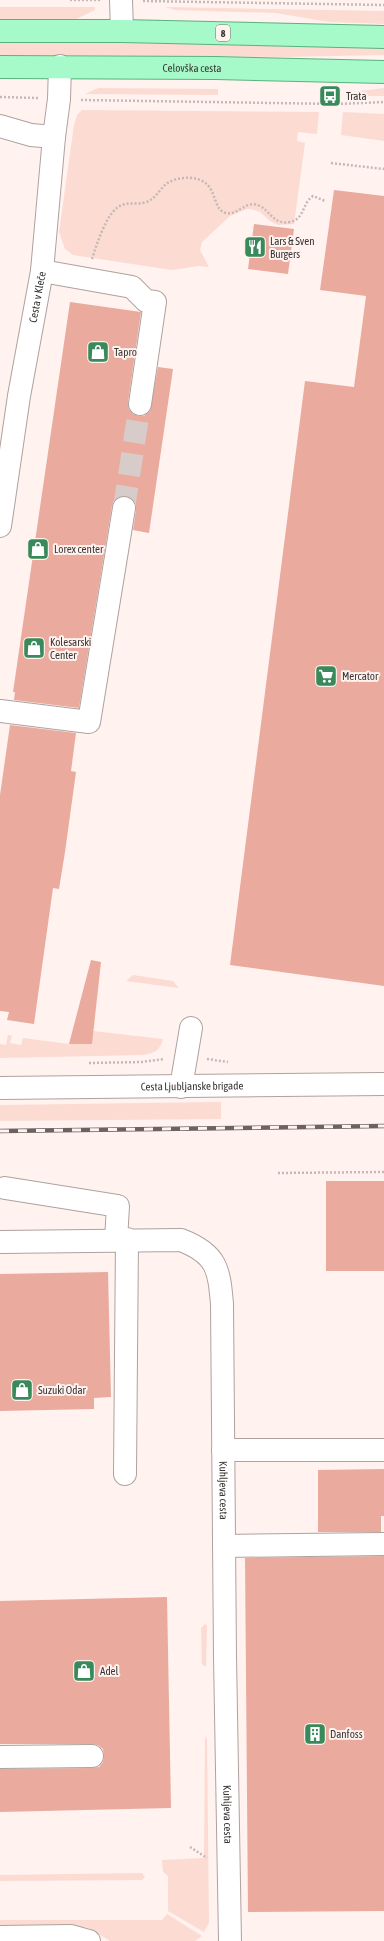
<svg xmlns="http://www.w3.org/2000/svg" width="384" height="1941" font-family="'Asap Condensed',sans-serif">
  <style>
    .green { fill: #fcdbd3 }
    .building { fill: #eaab9e }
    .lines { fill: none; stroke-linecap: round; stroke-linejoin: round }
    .minor-tunnel { stroke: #d8ccca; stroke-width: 22; stroke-dasharray: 22 11; stroke-linecap: butt }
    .minor-casing { stroke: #aea29f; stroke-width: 24 }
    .major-casing { stroke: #5ab27d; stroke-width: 24 }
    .path { stroke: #c4b9b7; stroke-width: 2.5; stroke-dasharray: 2 2; stroke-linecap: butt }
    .minor { stroke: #fff; stroke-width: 22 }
    .major { stroke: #a6fac9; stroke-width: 22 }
    .rail-casing { stroke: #6a6362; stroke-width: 4.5 }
    .rail { stroke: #fff2ef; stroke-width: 3; stroke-dasharray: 9; stroke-linecap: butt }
    .labels { text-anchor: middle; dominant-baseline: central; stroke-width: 4; stroke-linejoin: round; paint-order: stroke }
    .shield { fill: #fff2ef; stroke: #756e6c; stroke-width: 1 }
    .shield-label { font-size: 10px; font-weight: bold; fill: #3a3534 }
    .street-label { font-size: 11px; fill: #3a3534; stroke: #fff2ef }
    .poi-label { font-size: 11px; fill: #3a3534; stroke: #fff2ef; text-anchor: start }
  </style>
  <rect width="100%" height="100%" fill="#fff2ef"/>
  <path class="green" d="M0,7h95v3l-21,10h-74z
    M165,7l219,4v13l-55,-2 -53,-9 -101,-3z
    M0,43h165l219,5v7l-99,2 -285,-2z
    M98,88l120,1v6l-133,-1z
    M384,88v8h-24l-1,-5z
    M82,110l237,2 -2,22 -19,-2 -1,9 8,2 -11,81 -16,1 -8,-4 -10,-9 -9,-3h-4l-17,7 -28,26 -2,8 9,17 -11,-1 -26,4 -99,-15 -8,-6 -6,-17 15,-107 3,-10z
    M343,112l41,2v27l-43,-6z
    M133,975l40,6 6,7 -53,-7z
    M93,1031l70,8c-3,12 -9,14 -20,16l-143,3v-14l6,1 2,-10 4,1 -2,7 11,2 2,-7 46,6z
    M221,1102v17l-221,2v-16z
    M205,1624l2,1 -1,42 -4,-3 -1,-36z
    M205,1736l2,3 2,184 -5,9 -36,-21v-35l-5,-4 -1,-12 42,-2z
    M142,1873l3,4 -3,3 -142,1v-6z
    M167,1914l35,22 -7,5h-85l-21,-13 -9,-1h-80v-7h162z"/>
  <path class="building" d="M334,190l50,6v790l-154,-21 75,-584 49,6 12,-91 -46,-6z
    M254,224l40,5 -6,45 -40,-5z
    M70,302l71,10 -13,90 1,7 4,5 5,2h6l6,-5 8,-44 15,2 -24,164 -16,-3 3,-20v-7l-4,-5 -6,-2h-7l-5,4 -2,6 -33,202 -65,-8 1,-8h-2z
    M10,725l66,8 -5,38 5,1 -11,80 -6,37 -6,-1 -19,136 -27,-4 2,-8 -9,-1v-216z
    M91,960l10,2 -9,82h-23z
    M326,1181h58v90h-58z
    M108,1272l3,125 -17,1v11l-94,2v-137z
    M384,1469v47h-3v16h-63v-62z
    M384,1556v355l-136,1 -3,-354z
    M167,1597l4,211 -171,4v-43l92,-1 7,-1 4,-5 1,-6 -1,-7 -5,-4 -6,-1h-92v-143z"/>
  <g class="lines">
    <path class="minor-tunnel" d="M124,508l16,-104"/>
    <g class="minor-casing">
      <g id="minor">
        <path d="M121,0l1,31"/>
        <path d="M0,126l31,9 23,2"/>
        <path d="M42,271l90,16 14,14 9,1 -15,102"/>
        <path id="s1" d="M0,526l19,-130 23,-125 12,-134 5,-38 1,-33"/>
        <path d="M0,711l89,11 35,-214"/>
        <path d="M181,1087l10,-59"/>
        <path id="s2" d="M0,1088l384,-4"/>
        <path d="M5,1188l113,18 -2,34"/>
        <path id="s3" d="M0,1242l181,-2c36,14 38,29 41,64l3,352 5,285"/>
        <path d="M223,1450h161"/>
        <path d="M125,1474l2,-235"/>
        <path d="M224,1546l160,-2"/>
        <path d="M0,1757l92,-1"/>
        <path d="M0,1937l71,-1 18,5"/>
      </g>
    </g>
    <g class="major-casing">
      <g id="major">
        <path d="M0,31h122l262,6"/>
        <path id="s4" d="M0,67l216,1 168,4"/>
      </g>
    </g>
    <path class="path" d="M70,0h30
      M143,1l241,4
      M0,97l38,1
      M81,100l257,4 46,-2
      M329,104l1,-11
      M331,163l53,6
      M92,259c5,-15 15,-49 30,-54 8,-3 16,0 24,-3 9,-3 12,-10 18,-16 8,-9 30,-11 40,-4 13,8 9,28 22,31 12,3 20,-14 34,-7 11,6 14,19 30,16 15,-3 12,-19 23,-26l12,5
      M207,1059l21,3
      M89,1063l53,-1 22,-3
      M278,1173l106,-1
      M190,1847l17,11"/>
    <use href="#minor" class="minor"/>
    <use href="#major" class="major"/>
    <g class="rail-casing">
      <path id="rail" d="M0,1131l384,-5"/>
    </g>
    <use href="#rail" class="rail"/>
  </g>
  <defs>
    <g id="bus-square" transform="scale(1.15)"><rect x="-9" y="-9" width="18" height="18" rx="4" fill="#398a5b" stroke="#fff2ef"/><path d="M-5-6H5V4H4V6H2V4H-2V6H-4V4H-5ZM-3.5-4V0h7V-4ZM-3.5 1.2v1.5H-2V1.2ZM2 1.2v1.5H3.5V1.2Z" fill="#fff"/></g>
    <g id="restaurant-square" transform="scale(1.15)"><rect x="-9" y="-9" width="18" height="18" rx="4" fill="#398a5b" stroke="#fff2ef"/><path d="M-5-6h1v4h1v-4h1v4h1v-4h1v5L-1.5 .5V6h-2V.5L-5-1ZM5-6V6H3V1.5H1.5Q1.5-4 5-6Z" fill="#fff"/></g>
    <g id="shop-square" transform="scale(1.15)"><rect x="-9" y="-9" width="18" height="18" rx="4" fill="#398a5b" stroke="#fff2ef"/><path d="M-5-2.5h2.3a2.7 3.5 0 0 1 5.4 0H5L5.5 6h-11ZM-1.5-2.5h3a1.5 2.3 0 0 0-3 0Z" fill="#fff"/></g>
    <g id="supermarket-square" transform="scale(1.15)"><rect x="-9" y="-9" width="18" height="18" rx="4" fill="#398a5b" stroke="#fff2ef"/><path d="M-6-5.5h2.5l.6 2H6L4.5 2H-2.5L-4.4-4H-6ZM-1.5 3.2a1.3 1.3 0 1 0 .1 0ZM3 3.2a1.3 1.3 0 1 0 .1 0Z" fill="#fff"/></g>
    <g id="building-square" transform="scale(1.15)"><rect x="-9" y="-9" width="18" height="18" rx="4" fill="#398a5b" stroke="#fff2ef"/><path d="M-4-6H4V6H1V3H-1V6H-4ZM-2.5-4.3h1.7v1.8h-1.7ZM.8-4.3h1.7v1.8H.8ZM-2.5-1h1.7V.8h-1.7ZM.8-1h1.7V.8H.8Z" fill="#fff"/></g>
  </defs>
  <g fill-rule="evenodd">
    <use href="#bus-square" x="330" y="96"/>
    <use href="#restaurant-square" x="255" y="247"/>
    <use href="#shop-square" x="98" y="352"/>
    <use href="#shop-square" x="38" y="549"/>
    <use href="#shop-square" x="34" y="648"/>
    <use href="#supermarket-square" x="326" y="676"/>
    <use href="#shop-square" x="22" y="1390"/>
    <use href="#shop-square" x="84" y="1671"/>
    <use href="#building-square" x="315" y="1734"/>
  </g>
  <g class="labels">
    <rect class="shield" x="216" y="25" width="14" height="16" rx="3"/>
    <g class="shield-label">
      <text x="223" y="33">8</text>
    </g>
    <g class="street-label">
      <text stroke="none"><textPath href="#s4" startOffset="192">Celovška cesta</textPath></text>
      <text stroke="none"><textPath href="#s1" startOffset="232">Cesta v Kleče</textPath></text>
      <text stroke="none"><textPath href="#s2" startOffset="192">Cesta Ljubljanske brigade</textPath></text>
      <text stroke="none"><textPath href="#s3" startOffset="450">Kuhljeva cesta</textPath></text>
      <text stroke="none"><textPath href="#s3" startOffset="774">Kuhljeva cesta</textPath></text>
    </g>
    <g class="poi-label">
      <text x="346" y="96">Trata</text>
      <text x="270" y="241">Lars &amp; Sven<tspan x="270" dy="13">Burgers</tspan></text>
      <text x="114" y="352">Tapro</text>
      <text x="54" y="549">Lorex center</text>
      <text x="50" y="642">Kolesarski<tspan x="50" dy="13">Center</tspan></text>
      <text x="342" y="676">Mercator</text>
      <text x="38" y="1390">Suzuki Odar</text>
      <text x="100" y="1671">Adel</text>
      <text x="330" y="1734">Danfoss</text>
    </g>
  </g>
</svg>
